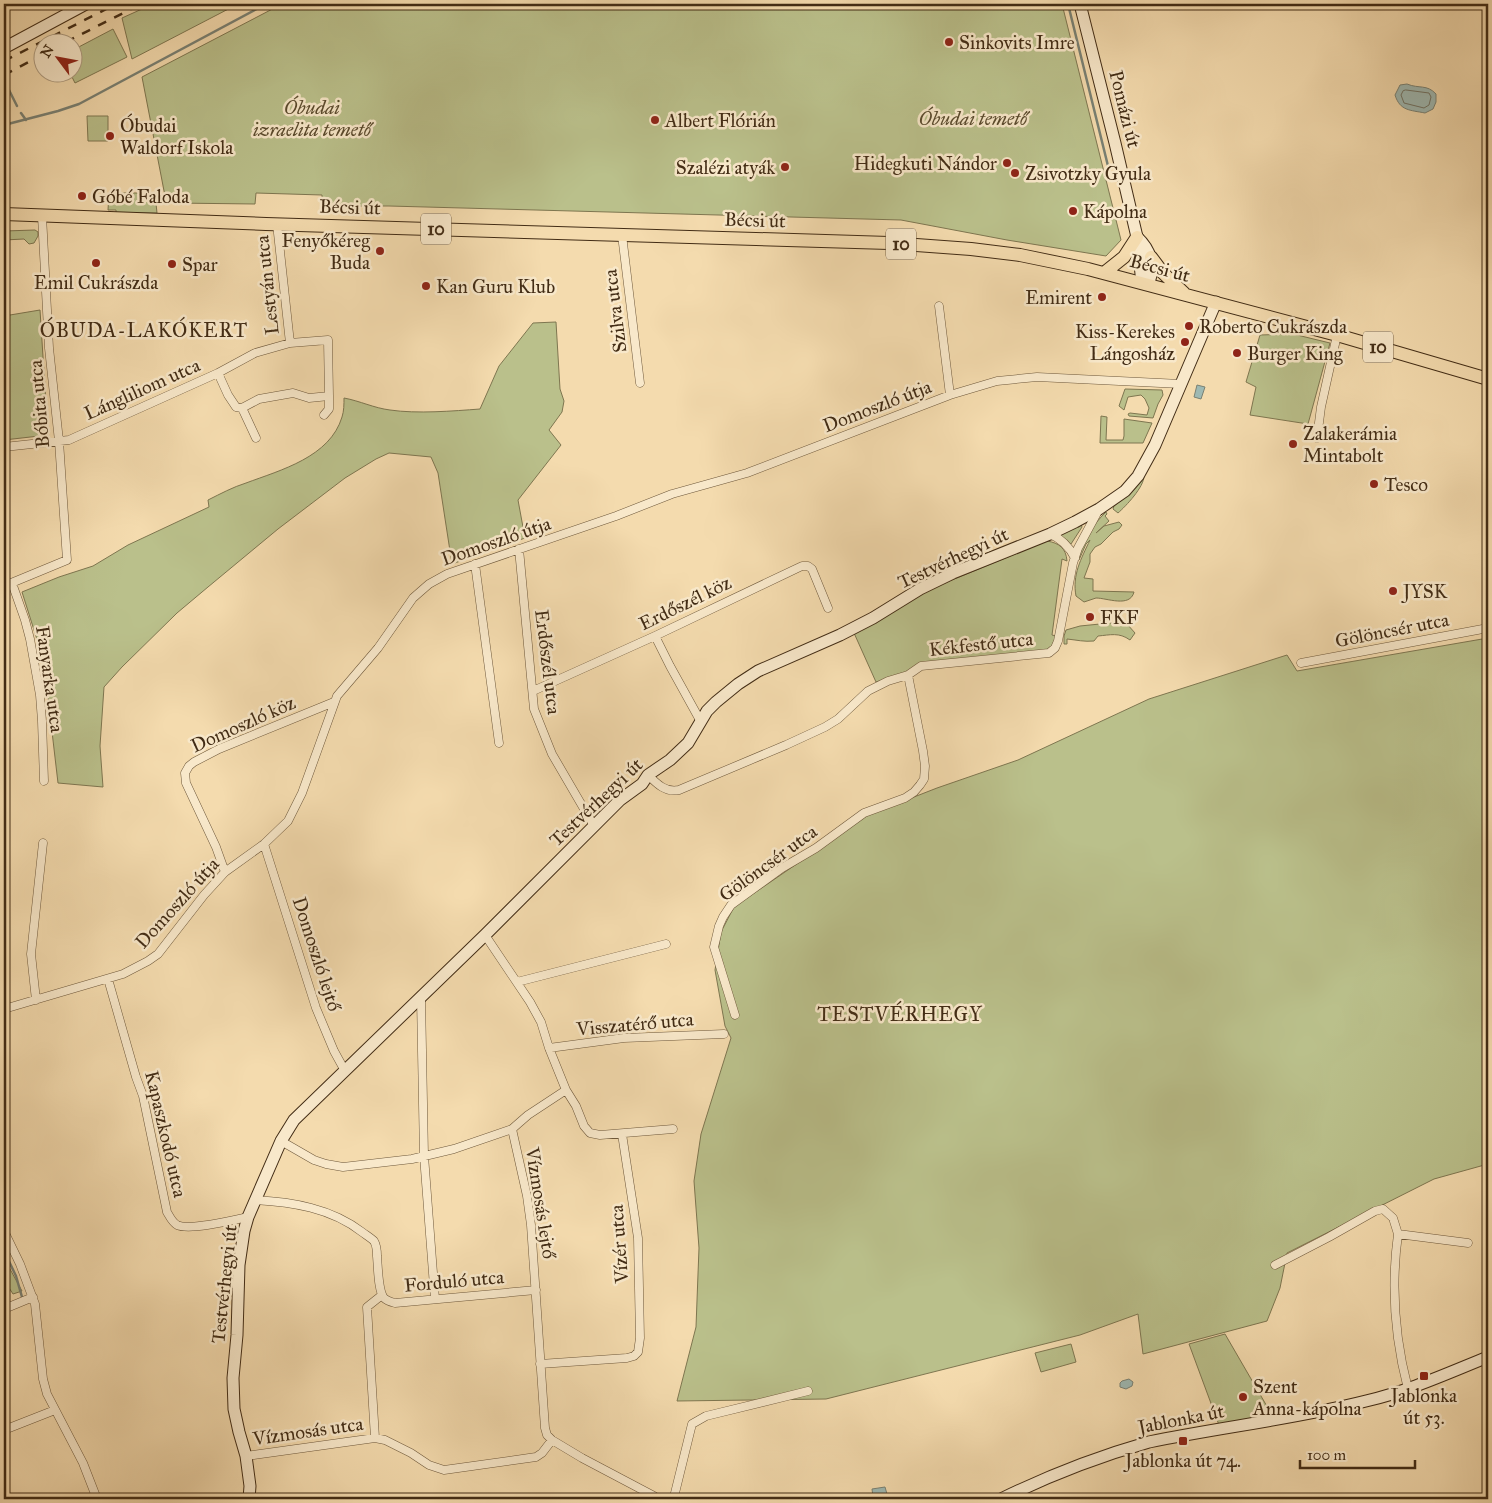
<svg xmlns="http://www.w3.org/2000/svg" width="1492" height="1503" font-family="'IM FELL Great Primer',serif">
  <style>
    .green { fill: #bac08b; stroke: #7e7650 }
    .water { fill: #9eb9b3; stroke: #798174 }
    .lines { fill: none; stroke-linecap: round; stroke-linejoin: round }
    .shore { stroke: #707264; stroke-width: 1 }
    .stream { stroke: #798174; stroke-width: 2.5 }
    .street-casing { stroke: #6e583b; stroke-width: 9 }
    .secondary-casing { stroke: #422c15; stroke-width: 13 }
    .primary-casing { stroke: #422c15; stroke-width: 14 }
    .street { stroke: #f8e8ca; stroke-width: 8 }
    .secondary { stroke: #f8e8ca; stroke-width: 11 }
    .primary { stroke: #f4dbae; stroke-width: 12 }
    .rail { stroke: #422c15; stroke-width: 2.5; stroke-dasharray: 9 9; stroke-linecap: butt }
    .poi-dot { fill: #8f2418; stroke: #f8e8ca; stroke-width: 2 }
    .labels { text-anchor: middle; dominant-baseline: central; stroke-width: 5; stroke-linejoin: round; paint-order: stroke }
    .shield { fill: #f8e8ca; stroke: #79644b; stroke-width: 1 }
    .shield-label { font-size: 18px; font-weight: bold; fill: #422c15 }
    .poi-label { font-size: 19px; fill: #422c15; stroke: #f8e8ca; text-anchor: start }
    .park-label { font-size: 19px; font-style: italic; fill: #5a4a2d; stroke: #f8e8ca }
    .street-label { font-size: 19px; fill: #422c15; stroke: #f8e8ca }
    .neighbourhood-label { font-size: 20px; letter-spacing: 1px; fill: #422c15; stroke: #f8e8ca }
  </style>
  <rect width="100%" height="100%" fill="#f4dbae"/>
  <filter id="stains"><feTurbulence type="fractalNoise" baseFrequency=".004" numOctaves="4"/><feColorMatrix values="0 0 0 0 .2 0 0 0 0 .09 0 0 0 0 .02 0 0 0 .5 -.17"/></filter>
  <radialGradient id="worn" r=".72"><stop offset=".6" stop-color="#630" stop-opacity="0"/><stop offset="1" stop-color="#630" stop-opacity=".3"/></radialGradient>
  <path class="green" d="M153,4h85l-106,55 -10,-41z
    M282,4h780l59,236 -15,16 -99,-16 -106,-20 -512,-14h-67v-11l-66,-2 -1,11 -82,-1 -8,-7 -23,-119z
    M113,29l14,28 -52,26 -5,-10 2,-1 1,-22z
    M87,116h21v25h-20z
    M109,193h43l3,1 2,19h-41v-3h-8z
    M35,230l3,2v4l-4,7 -5,1 -5,-5 -20,1v-9z
    M40,310l8,125 -44,5v-124z
    M556,322l4,67 4,12 -2,11 -13,18 12,15 -43,55 7,38 -73,26 -14,-91 -7,-16 -42,-4 -13,6 -31,19 -67,51 -70,58 -31,26 -55,54 -18,20 -4,59 3,41 -45,-4 -12,-103 -6,-31 -18,-57 37,-15 34,-11 35,-21 81,-38 -1,-7c12,-6 25,-13 38,-17 35,-13 84,-26 96,-66 2,-6 2,-13 2,-19 16,3 30,10 46,12 27,4 63,1 90,-1l19,-43 34,-43z
    M1293,334l37,9 -22,81 -58,-9 6,-28 -10,-5 14,-47z
    M1125,389l37,1 1,5 -5,9 -5,14 -24,-2 -1,-2 2,-1 17,2 2,-7 -4,-9 -4,-4 -13,2 -4,13 -5,-4z
    M1101,416l6,1 -1,23h17l1,-4v-17l28,4 -9,20h-43z
    M1144,476c0,11 -18,30 -26,37l-5,-4 1,-3 10,-8z
    M1106,512l1,2 -2,2 4,5 -13,12 8,-7 15,-4 3,3 -3,4 -6,3 -12,12 -6,3 -5,7v8l-6,16 9,1v12l41,1c-4,16 -27,6 -38,6 -4,1 -8,3 -12,4l-8,-6c-4,-21 5,-37 14,-56l-4,4 -7,16h-1c5,-18 14,-35 28,-48z
    M1081,524l1,3 -11,17h-2l-10,-10z
    M1047,541c12,2 19,7 20,20l-5,-2 -10,76 4,1 -3,10 -4,4 -49,5 -91,17 -33,10 -22,-49 66,-40z
    M1103,615l4,2 3,6 17,1 8,9 -5,7c-11,-8 -20,-5 -32,-4l-4,5c-10,1 -17,-1 -27,-2v5h-3v-8l2,-6 14,-4 20,-2z
    M1488,638v526l-54,15 -147,74 -7,35 -13,33 -124,33 -5,-40 -58,21 -254,64 -149,2 19,-74 3,-79 -5,-67 7,-47 30,-96 -6,-12 -10,-56 6,-38 13,-25 134,-92 69,-27 81,-28 131,-61 138,-44 10,16z
    M4,1258l18,33 -9,3 -9,-14z
    M1225,1334l47,81 -53,10 -30,-81z
    M1071,1344l5,18 -35,10 -6,-19z"/>
  <path class="water" d="M1407,84c12,5 20,0 29,10v8l-3,7 -8,4c-15,-3 -25,-2 -30,-18l5,-10z
    M1197,385l8,2 -4,12 -7,-2z
    M1129,1379l4,3 -1,4 -6,3 -6,-2v-4l2,-2z
    M885,1487l2,7 -14,3 -1,-8z"/>
  <g class="lines">
    <path class="shore" d="M1406,90l23,3 2,4 -2,8 -5,3 -20,-5 -3,-8 2,-4z"/>
    <path class="stream" d="M1068,4l41,166
      M4,80l13,26
      M21,113l5,7
      M4,125l54,-14 21,-7 187,-100
      M4,1251l12,25 6,21"/>
    <g class="street-casing">
      <path id="street" d="M277,224l13,119
        M622,235l18,148
        M939,306l11,89
        M242,408l14,30
        M324,415l5,-6v-13
        M1317,438l4,-31 16,-72
        M4,447l65,-7 149,-67 37,-20 35,-10 38,-3 1,56 -20,2 -16,-5 -34,6 -17,9 -6,-1 -8,-12 -10,-22
        M1050,534c12,5 19,12 25,24
        M519,549l15,160 18,45 42,72
        M475,564l24,179
        M12,583l13,37 5,19 10,56 2,26 2,60
        M4,586l63,-26 -8,-119 -10,-93 -7,-132
        M655,636l15,30 31,56
        M1301,663l187,-35
        M533,691l122,-55 147,-70h6l4,3 16,39
        M648,775c9,9 18,18 31,15l107,-45 39,-18 13,-8 30,-28 20,-10 20,-6 13,-9 128,-13 6,-5 3,-7 15,-78 5,-15 20,-37
        M264,844l52,164 18,43 11,20
        M225,872l-9,-25 -30,-64 -1,-10 4,-7 5,-4 25,-13 115,-47
        M485,935l45,67 11,20 8,26 17,42 10,16 8,20 6,7 10,2 73,-6
        M108,979l28,98 7,19 24,116c3,5 5,10 10,13 12,6 57,-5 71,-8
        M517,982l149,-38
        M421,998l3,158 11,143
        M36,1000l-5,-46 12,-111
        M4,1009l119,-35 25,-13 10,-7 46,-59 21,-23 39,-28 24,-23 14,-28 35,-97 41,-48 35,-50 16,-14 18,-10 169,-58 56,-22 75,-21 203,-78 47,-14 40,-4 144,7
        M735,1015l-21,-68 5,-21 4,-9 8,-12 51,-37 34,-20 48,-35 41,-15 9,-6 6,-7 4,-6 1,-13 -2,-15 -15,-76
        M549,1048l75,-10 100,-4
        M512,1129l15,67 4,29 14,203 2,7 5,5 30,18 72,38 3,3
        M281,1141l33,19 12,4 17,3 69,-8 42,-10 58,-20 16,-14 38,-25
        M255,1200c37,2 76,8 107,32 4,3 9,6 12,9 3,5 3,10 3,15 1,10 1,35 7,42 3,3 7,4 11,5l141,-13
        M4,1231l16,33 15,40 8,75 4,15 36,69 14,36
        M1398,1234c-7,51 -3,105 10,155
        M1275,1265l54,-28 46,-26 8,-2 10,9 5,16 70,9
        M4,1309l29,-12
        M540,1364l87,-6 7,-2 4,-4 2,-14 -2,-100 -16,-104
        M4,1430l51,-20
        M375,1438l-8,-131 15,-12
        M246,1456l129,-18 10,2 26,13 18,12 15,5 92,-13 6,-4 10,-13
        M669,1499l5,-2 18,-73 14,-8 102,-25"/>
    </g>
    <g class="secondary-casing">
      <path id="secondary" d="M1080,4l35,139 22,94 5,46
        M4,48l82,-44
        M1137,237c14,13 19,30 11,47
        M249,1499l1,-13 -4,-30 -7,-24 -5,-23 -1,-31 4,-43 2,-70 5,-34 4,-14 33,-76 13,-21 191,-185 135,-135 22,-16 6,-9 22,-15 18,-17 19,-32 9,-9 22,-18 20,-13 82,-36 33,-17 47,-29 33,-16 97,-39 25,-12 24,-13 26,-18 13,-15 17,-31 61,-143
        M1001,1499c45,-22 99,-43 148,-57 72,-15 146,-23 217,-41 43,-10 82,-28 122,-44"/>
    </g>
    <g class="primary-casing">
      <path id="primary" d="M4,214l262,10 623,19 82,6 49,6 68,14 249,66 151,44
        M1151,257l12,16 21,20
        M1104,273l20,-16 13,-20"/>
    </g>
    <use href="#street" class="street"/>
    <use href="#secondary" class="secondary"/>
    <use href="#primary" class="primary"/>
    <path class="rail" d="M66,42l75,-38
      M4,61l112,-57
      M4,75l38,-20"/>
  </g>
  <g class="poi-dot">
    <circle cx="949" cy="42" r="5"/>
    <circle cx="655" cy="120" r="5"/>
    <circle cx="110" cy="136" r="5"/>
    <circle cx="1007" cy="163" r="5"/>
    <circle cx="785" cy="167" r="5"/>
    <circle cx="1015" cy="173" r="5"/>
    <circle cx="82" cy="196" r="5"/>
    <circle cx="1073" cy="211" r="5"/>
    <circle cx="380" cy="251" r="5"/>
    <circle cx="96" cy="263" r="5"/>
    <circle cx="172" cy="264" r="5"/>
    <circle cx="426" cy="286" r="5"/>
    <circle cx="1102" cy="297" r="5"/>
    <circle cx="1189" cy="326" r="5"/>
    <circle cx="1185" cy="342" r="5"/>
    <circle cx="1237" cy="353" r="5"/>
    <circle cx="1293" cy="444" r="5"/>
    <circle cx="1374" cy="484" r="5"/>
    <circle cx="1393" cy="591" r="5"/>
    <circle cx="1090" cy="617" r="5"/>
    <rect x="1419" y="1371" width="10" height="10" rx="2.5"/>
    <circle cx="1243" cy="1397" r="5"/>
    <rect x="1178" y="1436" width="10" height="10" rx="2.5"/>
  </g>
  <g class="labels">
    <g class="shield">
      <rect x="421" y="213.5" width="30" height="31" rx="4"/>
      <rect x="886" y="228.5" width="30" height="31" rx="4"/>
      <rect x="1363" y="331.5" width="30" height="31" rx="4"/>
    </g>
    <g class="shield-label">
      <text x="436" y="229">10</text>
      <text x="901" y="244">10</text>
      <text x="1378" y="347">10</text>
    </g>
    <g class="poi-label">
      <text x="959" y="42">Sinkovits Imre</text>
      <text x="665" y="120">Albert Flórián</text>
      <text x="120" y="125">Óbudai<tspan x="120" dy="22">Waldorf Iskola</tspan></text>
      <text x="997" y="163" text-anchor="end">Hidegkuti Nándor</text>
      <text x="775" y="167" text-anchor="end">Szalézi atyák</text>
      <text x="1025" y="173">Zsivotzky Gyula</text>
      <text x="92" y="196">Góbé Faloda</text>
      <text x="1083" y="211">Kápolna</text>
      <text x="370" y="240" text-anchor="end">Fenyőkéreg<tspan x="370" dy="22">Buda</tspan></text>
      <text x="182" y="264">Spar</text>
      <text x="96" y="282" text-anchor="middle">Emil Cukrászda</text>
      <text x="436" y="286">Kan Guru Klub</text>
      <text x="1092" y="297" text-anchor="end">Emirent</text>
      <text x="1199" y="326">Roberto Cukrászda</text>
      <text x="1175" y="331" text-anchor="end">Kiss-Kerekes<tspan x="1175" dy="22">Lángosház</tspan></text>
      <text x="1247" y="353">Burger King</text>
      <text x="1303" y="433">Zalakerámia<tspan x="1303" dy="22">Mintabolt</tspan></text>
      <text x="1384" y="484">Tesco</text>
      <text x="1403" y="591">JYSK</text>
      <text x="1100" y="617">FKF</text>
      <text x="1253" y="1386">Szent<tspan x="1253" dy="22">Anna-kápolna</tspan></text>
      <text x="1424" y="1395" text-anchor="middle">Jablonka<tspan x="1424" dy="22">út 53.</tspan></text>
      <text x="1183" y="1460" text-anchor="middle">Jablonka út 74.</text>
    </g>
    <g class="park-label">
      <text x="312" y="107">Óbudai<tspan x="312" dy="22">izraelita temető</tspan></text>
      <text x="973" y="118">Óbudai temető</text>
    </g>
    <g class="street-label">
      <text transform="translate(1125 109) rotate(76)">Pomázi út</text>
      <text transform="translate(350 207) rotate(2)">Bécsi út</text>
      <text transform="translate(755 220) rotate(2)">Bécsi út</text>
      <text transform="translate(1160 268) rotate(15)">Bécsi út</text>
      <text transform="translate(267 285) rotate(-96)">Lestyán utca</text>
      <text transform="translate(615 311) rotate(-97)">Szilva utca</text>
      <text transform="translate(142 389) rotate(-24)">Lángliliom utca</text>
      <text transform="translate(39 404) rotate(-95)">Bóbita utca</text>
      <text transform="translate(877 406) rotate(-21)">Domoszló útja</text>
      <text transform="translate(496 541) rotate(-19)">Domoszló útja</text>
      <text transform="translate(953 558) rotate(-25)">Testvérhegyi út</text>
      <text transform="translate(685 603) rotate(-26)">Erdőszél köz</text>
      <text transform="translate(1392 630) rotate(-11)">Gölöncsér utca</text>
      <text transform="translate(981 644) rotate(-6)">Kékfestő utca</text>
      <text transform="translate(548 662) rotate(83)">Erdőszél utca</text>
      <text transform="translate(50 679) rotate(82)">Fanyarka utca</text>
      <text transform="translate(243 724) rotate(-24)">Domoszló köz</text>
      <text transform="translate(596 802) rotate(-43)">Testvérhegyi út</text>
      <text transform="translate(768 863) rotate(-36)">Gölöncsér utca</text>
      <text transform="translate(177 903) rotate(-48)">Domoszló útja</text>
      <text transform="translate(317 954) rotate(72)">Domoszló lejtő</text>
      <text transform="translate(635 1024) rotate(-5)">Visszatérő utca</text>
      <text transform="translate(166 1134) rotate(77)">Kapaszkodó utca</text>
      <text transform="translate(541 1203) rotate(81)">Vízmosás lejtő</text>
      <text transform="translate(619 1244) rotate(-94)">Vízér utca</text>
      <text transform="translate(454 1281) rotate(-5)">Forduló utca</text>
      <text transform="translate(224 1284) rotate(-84)">Testvérhegyi út</text>
      <text transform="translate(1181 1419) rotate(-11)">Jablonka út</text>
      <text transform="translate(308 1431) rotate(-8)">Vízmosás utca</text>
    </g>
    <g class="neighbourhood-label">
      <text x="144" y="330">ÓBUDA-LAKÓKERT</text>
      <text x="900" y="1014">TESTVÉRHEGY</text>
    </g>
  </g>
  <rect width="1492" height="1503" fill="none" stroke="#f4dbae" stroke-width="20"/>
  <rect x="5" y="5" width="1482" height="1493" fill="none" stroke="#422c15" stroke-width="2.5"/>
  <rect x="10" y="10" width="1472" height="1483" fill="none" stroke="#422c15"/>
  <g transform="translate(58 58) rotate(302)"><circle r="24" fill="#f8e8ca" stroke="#af9d82"/>
  <path d="M0-4L9 19L0 12L-9 19Z" fill="#8f2418"/>
  <text y="-8" font-size="14" font-weight="bold" text-anchor="middle" fill="#422c15">N</text>
  </g>
  <path d="M1300 1460v8h115v-8" fill="none" stroke="#422c15" stroke-width="2.5"/>
  <text x="1307" y="1460" font-size="15" fill="#422c15" stroke="#f8e8ca" stroke-width="4" paint-order="stroke">100 m</text>
  <rect width="100%" height="100%" filter="url(#stains)"/>
  <rect width="100%" height="100%" fill="url(#worn)"/>
</svg>
